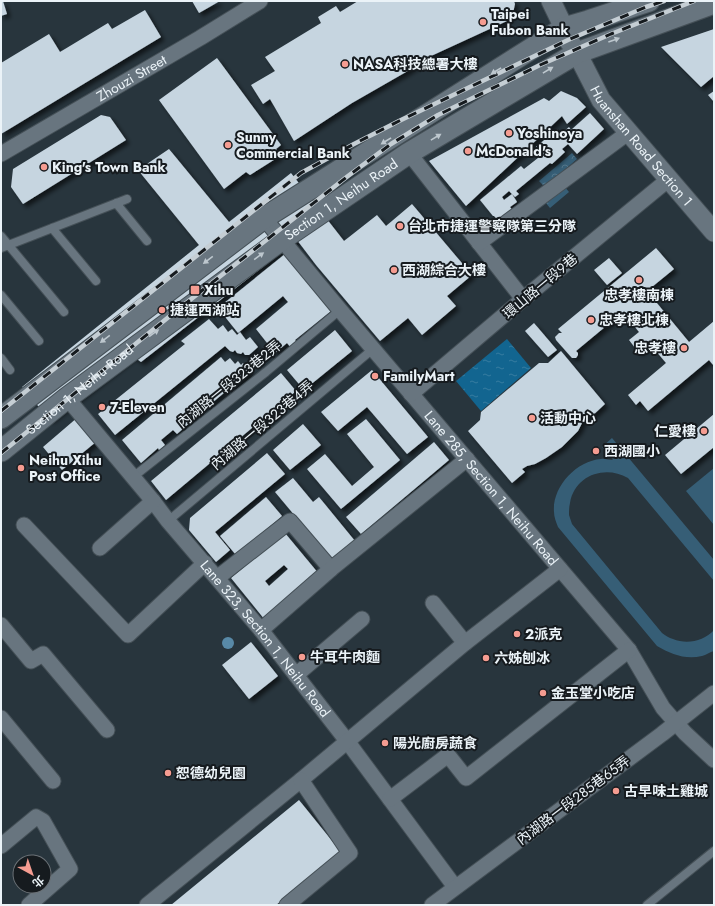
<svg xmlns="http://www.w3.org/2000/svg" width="715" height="906" font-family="Jost,'Noto Sans TC',sans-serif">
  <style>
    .park { fill: url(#park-crowns) }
    .pitch { fill: #365e76 }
    .water { fill: url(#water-ripples) }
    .building { fill: #c6d5e0; fill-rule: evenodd; filter: url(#shadow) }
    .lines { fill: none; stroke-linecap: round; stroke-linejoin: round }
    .service-casing { stroke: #455057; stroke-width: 10 }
    .minor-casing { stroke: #455057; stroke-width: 17 }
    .tertiary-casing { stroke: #455057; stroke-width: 21 }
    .secondary-casing { stroke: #455057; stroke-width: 23 }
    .service { stroke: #68757f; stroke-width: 8 }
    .minor { stroke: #68757f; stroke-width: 15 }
    .tertiary { stroke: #68757f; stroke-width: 19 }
    .secondary { stroke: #68757f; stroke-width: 21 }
    .rail-casing { stroke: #c5ced4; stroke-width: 4.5 }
    .rail { stroke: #161b1f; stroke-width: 3; stroke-dasharray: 9; stroke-linecap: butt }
    .tree { fill: #5889a7 }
    .oneway { fill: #bdc7ce }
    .poi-dot { fill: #f59c91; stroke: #161b1f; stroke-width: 1.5 }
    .labels { text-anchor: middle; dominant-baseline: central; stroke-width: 4; stroke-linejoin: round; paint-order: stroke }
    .poi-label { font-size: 14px; font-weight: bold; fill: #ebf3f8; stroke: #161b1f; text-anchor: start }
    .street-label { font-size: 14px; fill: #ebf3f8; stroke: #161b1f }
  </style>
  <defs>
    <pattern id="park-crowns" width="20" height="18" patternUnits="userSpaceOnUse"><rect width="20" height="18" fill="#365e76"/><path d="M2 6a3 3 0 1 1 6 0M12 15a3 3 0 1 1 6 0" fill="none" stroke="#53768a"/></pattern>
    <pattern id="water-ripples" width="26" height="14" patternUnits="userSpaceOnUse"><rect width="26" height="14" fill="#126590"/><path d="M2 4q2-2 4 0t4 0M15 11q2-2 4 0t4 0" fill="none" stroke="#357ca0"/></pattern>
    <filter id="shadow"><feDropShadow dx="3.5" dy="3.5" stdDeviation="2" flood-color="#0009"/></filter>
  </defs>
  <rect width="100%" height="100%" fill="#28353d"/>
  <path class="park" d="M572,153l5,6 -32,28 -6,-6z
    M564,186l5,6 -19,16 -5,-6z"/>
  <path class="pitch" d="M612,438l102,122v21l-86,-103c-23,-13 -53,-3 -58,25 -1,4 -1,8 -1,12 1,3 2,6 3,9l90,109c3,2 7,5 11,6 14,6 31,2 41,-9v21c-4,1 -8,4 -12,5 -17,4 -31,-2 -45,-10l-99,-119c-2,-5 -4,-10 -4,-15 -2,-25 22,-51 47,-53 3,-1 8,1 12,1l-11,-13z
    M714,468v57l-28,-34z"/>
  <path class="water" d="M507,339l24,29 -50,43 -25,-30z"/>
  <path class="building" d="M1,1h2l4,13 -6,2z
    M192,1h28l-21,12z
    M358,1h156l1,3 -2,9 -6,8 -76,35 -25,16 -54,31 -58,38 -24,-42 -7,5 -12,-19 24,-14 -10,-14 56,-34 -3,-6 18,-11 4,6z
    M145,10l16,27 -160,97v-71l48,-29 11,18 48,-29 4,6z
    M714,29v47l-13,11 -40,-40z
    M217,58l64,87 -5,4 4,7 -30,19 -4,-3 -22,17 -65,-89z
    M561,91l16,7 9,9 -19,17 -5,-8 -96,90 -37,-45 115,-63 5,3z
    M714,91v11l-6,-7z
    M590,113l14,16 -27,25 -9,-10 -6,5 3,3 -13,12 -2,-1 -34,28 3,3 -4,3 -6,-6 -7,6 2,3 8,-6 5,8 -7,5 3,4 -13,11 -6,-6h-1l-13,-16 41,-34 3,3 19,-15 -7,-7 21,-18 4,5 8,-7 2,3z
    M101,115l9,2 16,23 -103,64 -12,-17 2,-18z
    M169,149l60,73 62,-49 53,68 33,-26 9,11 26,-22 60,71 -25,21 9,10 -34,29 -14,-17 -28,23 -64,-76 -19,-25 -156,122 -8,-6 -83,64 -28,-33 177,-142 -61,-75z
    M656,248l18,21 -27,22 42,51 25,-21v45l-5,-6 -61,51 -8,-10 -4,4 -8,-10 38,-32 -16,-19 -11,9 -10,-13 10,-8 -16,-20 -47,39 2,2v2l-2,3h-4l-16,-18 -1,-3 4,-4h3l-4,-4z
    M285,254l46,57 -36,29 3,4 -6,5 -5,-6 -12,10 -19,-24 32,-27 -5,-6 -45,37 -20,-25z
    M609,258l13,15 -15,12 -13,-15z
    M209,319l9,10 5,-4 5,7 4,-3 5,6 3,-3 6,8 4,-3 8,10 -9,8h-4l-2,-3 -2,2 -4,-1 -2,-3 -2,2 -3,-1 -5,-5 -110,89 -17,-21 87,-70 -4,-3z
    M534,323l23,27 -9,7 -23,-26z
    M335,330l17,21 -48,39 -17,-20z
    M561,351l44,53 -13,12 -2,-3 -5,4 -7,14 -16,16 -16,11 -11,6 -8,2 -5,3 3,3 -13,11 -44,-52 12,-11 1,-8 58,-49h9z
    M221,357l4,5 5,-4 5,6 3,-3 3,4 2,-2 8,10 -19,16 -4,-4 -5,4 2,3 -19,16 -3,-4 -7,6 -4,3 3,5 -18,16 -4,-4 -12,10 4,5 -6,5 -1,-2 -17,15 -19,-23z
    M372,370l56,67 -21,17 -40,-47 -29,24 -17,-19z
    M281,373l15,18 -130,109 -15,-19z
    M714,414v33l-33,27 -16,-19z
    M78,417l19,24 -35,29 -19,-23z
    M366,419l34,41 -59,49 -34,-40 18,-15 27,32 22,-19 -27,-33z
    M303,424l18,21 -31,25 -17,-20z
    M434,442l15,18 -88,74 -15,-17z
    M267,453l18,21 -70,58 15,18 -14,12 -27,-32 1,-12z
    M293,478l20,24 6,-5 36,44 -23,19 -57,-68z
    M266,497l16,19 -46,39 -16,-19z
    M285,533l34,41 -54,46 -34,-42zM284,565l4,4 -19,17 -4,-5z
    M251,642l27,34 -29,23 -27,-34z
    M299,800l42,52 -65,53h-105z"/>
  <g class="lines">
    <g class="service-casing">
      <path id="service" d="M116,203l31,38
        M52,228l44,53
        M1,236l63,76
        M1,248l126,-49
        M1,295l38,46
        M1,358l9,12
        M133,477l133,-105 74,-62
        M168,521l205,-172
        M647,905l67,-54"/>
    </g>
    <g class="minor-casing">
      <g id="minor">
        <path d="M409,153l114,146"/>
        <path id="s1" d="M1,154l199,-116 60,-37"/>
        <path id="s2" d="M264,218l23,28 53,64 289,340 34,58 22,25 29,27"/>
        <path d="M479,243l150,-111"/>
        <path d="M411,394l112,-95 146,-120"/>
        <path id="s3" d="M67,398l86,103 15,20 93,109 86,111 108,146"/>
        <path d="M24,525l104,110 77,-72"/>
        <path d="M100,548l53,-47"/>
        <path d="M217,578l73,-57 41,48"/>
        <path d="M433,603l32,40"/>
        <path d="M1,625l30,36 12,-7 64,76"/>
        <path d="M261,630l70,-61 136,-110"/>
        <path d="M296,675l66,-56"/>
        <path d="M1,718l52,63"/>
        <path d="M390,799l58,-44 18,23 163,-128"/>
        <path d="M1,846l35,-29 7,4 27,48 -41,36"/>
        <path d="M147,905l154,-125 164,-137 95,-74"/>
        <path d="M287,905l63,-52 -49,-73"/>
        <path d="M432,905l230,-171 52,-41"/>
      </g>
    </g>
    <g class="tertiary-casing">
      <g id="tertiary">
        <path id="s4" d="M551,1l13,27 5,13 8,12 24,47 113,132"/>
      </g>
    </g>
    <g class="secondary-casing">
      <g id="secondary">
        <path d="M1,418l263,-200 300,-190 24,-7 61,-20"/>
        <path id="s5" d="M1,451l66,-53 214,-158 128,-87 168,-100 137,-50"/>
      </g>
    </g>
    <use href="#service" class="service"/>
    <use href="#minor" class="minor"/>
    <use href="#tertiary" class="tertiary"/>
    <use href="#secondary" class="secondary"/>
    <g class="rail-casing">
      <g id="rail">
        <path d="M1,411l300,-238 53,-29 45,-23 169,-81 78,-33 18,-6"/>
        <path id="s6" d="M1,453l180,-146 167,-131 43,-32 47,-29 102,-50 71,-31 83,-33"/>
      </g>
    </g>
    <use href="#rail" class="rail"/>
  </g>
  <circle class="tree" cx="228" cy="643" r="6"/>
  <defs><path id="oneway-solid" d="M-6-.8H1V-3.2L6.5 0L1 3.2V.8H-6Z"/></defs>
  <g class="oneway">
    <use href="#oneway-solid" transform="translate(614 40) rotate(-20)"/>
    <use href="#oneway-solid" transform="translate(548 70) rotate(-31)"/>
    <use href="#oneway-solid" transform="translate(496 71) rotate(148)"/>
    <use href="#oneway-solid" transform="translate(436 137) rotate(-31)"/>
    <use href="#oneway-solid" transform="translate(386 141) rotate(148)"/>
    <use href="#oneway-solid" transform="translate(259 256) rotate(-36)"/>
    <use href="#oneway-solid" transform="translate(208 260) rotate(143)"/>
    <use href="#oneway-solid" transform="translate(154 333) rotate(-36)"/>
    <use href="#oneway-solid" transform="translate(105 339) rotate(143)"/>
  </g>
  <g class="poi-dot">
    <circle cx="483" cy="22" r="4"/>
    <circle cx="345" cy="64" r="4"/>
    <circle cx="509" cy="133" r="4"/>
    <circle cx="228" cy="145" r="4"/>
    <circle cx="468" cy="151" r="4"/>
    <circle cx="44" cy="167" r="4"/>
    <circle cx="400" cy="226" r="4"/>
    <circle cx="394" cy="270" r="4"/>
    <circle cx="639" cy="280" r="4"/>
    <rect x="190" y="285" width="10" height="10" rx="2"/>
    <circle cx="162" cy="310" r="4"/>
    <circle cx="591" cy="320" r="4"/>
    <circle cx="684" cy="348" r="4"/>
    <circle cx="375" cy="376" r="4"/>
    <circle cx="102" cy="407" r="4"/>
    <circle cx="532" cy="418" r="4"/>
    <circle cx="704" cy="431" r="4"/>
    <circle cx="596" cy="451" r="4"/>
    <circle cx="21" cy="468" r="4"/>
    <circle cx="517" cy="634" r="4"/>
    <circle cx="302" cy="657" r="4"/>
    <circle cx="486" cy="658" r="4"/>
    <circle cx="543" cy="693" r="4"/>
    <circle cx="385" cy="743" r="4"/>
    <circle cx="168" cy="773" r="4"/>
    <circle cx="616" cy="791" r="4"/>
  </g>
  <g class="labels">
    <g class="poi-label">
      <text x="491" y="14">Taipei<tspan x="491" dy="16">Fubon Bank</tspan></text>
      <text x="353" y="64">NASA科技總署大樓</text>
      <text x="517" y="133">Yoshinoya</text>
      <text x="236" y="137">Sunny<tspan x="236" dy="16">Commercial Bank</tspan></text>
      <text x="476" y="151">McDonald's</text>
      <text x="52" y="167">King's Town Bank</text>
      <text x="408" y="226">台北市捷運警察隊第三分隊</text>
      <text x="402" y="270">西湖綜合大樓</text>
      <text x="204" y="290">Xihu</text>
      <text x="639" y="295" text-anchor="middle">忠孝樓南棟</text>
      <text x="170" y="310">捷運西湖站</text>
      <text x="599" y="320">忠孝樓北棟</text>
      <text x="676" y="348" text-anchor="end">忠孝樓</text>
      <text x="383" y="376">FamilyMart</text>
      <text x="110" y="407">7-Eleven</text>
      <text x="540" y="418">活動中心</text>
      <text x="696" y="431" text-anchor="end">仁愛樓</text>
      <text x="604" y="451">西湖國小</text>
      <text x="29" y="460">Neihu Xihu<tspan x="29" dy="16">Post Office</tspan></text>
      <text x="525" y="634">2派克</text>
      <text x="310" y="657">牛耳牛肉麵</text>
      <text x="494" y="658">六姊刨冰</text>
      <text x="551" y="693">金玉堂小吃店</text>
      <text x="393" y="743">陽光廚房蔬食</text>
      <text x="176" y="773">恕德幼兒園</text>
      <text x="624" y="791">古早味土雞城</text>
    </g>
    <g class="street-label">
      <text stroke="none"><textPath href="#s1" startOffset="151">Zhouzi Street</textPath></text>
      <text stroke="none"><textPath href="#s4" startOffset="172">Huanshan Road Section 1</textPath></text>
      <text stroke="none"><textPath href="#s5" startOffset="423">Section 1, Neihu Road</textPath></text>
      <text transform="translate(540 286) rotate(-40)">環山路一段9巷</text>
      <text transform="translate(229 384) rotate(-39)">內湖路一段323巷2弄</text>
      <text stroke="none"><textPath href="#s6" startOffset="101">Section 1, Neihu Road</textPath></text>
      <text transform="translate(262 425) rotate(-40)">內湖路一段323巷4弄</text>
      <text stroke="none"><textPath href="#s2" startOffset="353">Lane 285, Section 1, Neihu Road</textPath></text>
      <text stroke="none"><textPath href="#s3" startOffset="312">Lane 323, Section 1, Neihu Road</textPath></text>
      <text transform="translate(573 800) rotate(-37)">內湖路一段285巷65弄</text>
    </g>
  </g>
  <rect width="715" height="906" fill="none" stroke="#ebf3f8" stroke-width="4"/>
  <g transform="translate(32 874) rotate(140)"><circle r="19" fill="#161b1f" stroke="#6b7176"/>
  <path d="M0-3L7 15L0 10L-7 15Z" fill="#f59c91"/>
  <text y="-6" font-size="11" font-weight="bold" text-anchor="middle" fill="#ebf3f8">北</text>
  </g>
</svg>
